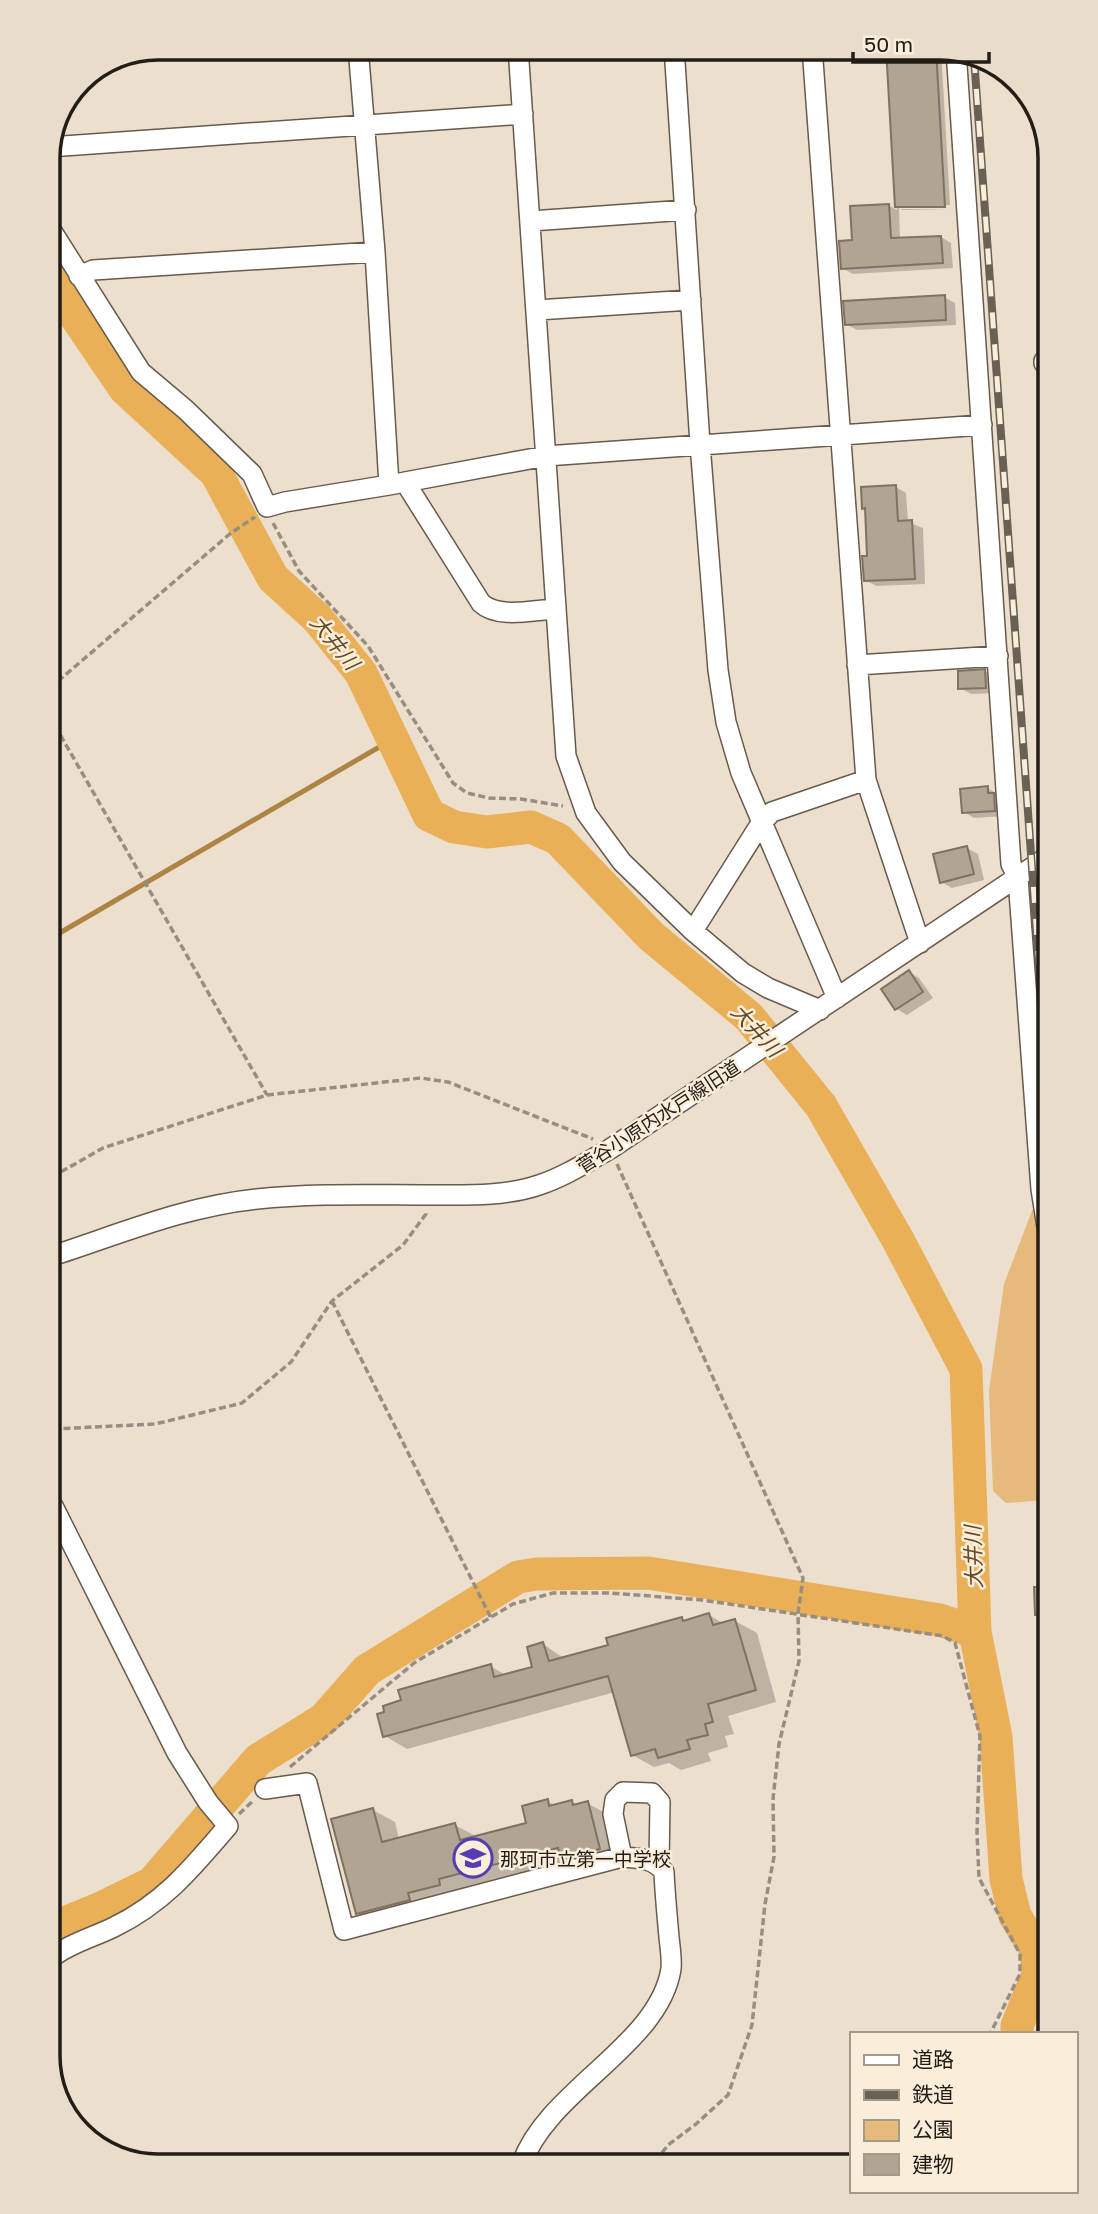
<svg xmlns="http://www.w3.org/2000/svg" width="1098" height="2214" font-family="'Golos Text','Noto Sans JP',sans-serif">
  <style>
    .green { fill: #e5ba7b }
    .shadow { fill: #0003 }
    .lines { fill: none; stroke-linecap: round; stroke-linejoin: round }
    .stream { stroke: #ad8444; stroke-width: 5 }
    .river { stroke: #e9b058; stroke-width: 33 }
    .building { fill: #b1a492; stroke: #7e7261; stroke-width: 2 }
    .minor-casing { stroke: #675b4b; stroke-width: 22 }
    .path { stroke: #978d80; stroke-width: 3.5; stroke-dasharray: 7 3.5; stroke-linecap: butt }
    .minor { stroke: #fff; stroke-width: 19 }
    .rail-casing { stroke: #696156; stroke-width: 8 }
    .rail { stroke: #faedda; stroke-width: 5; stroke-dasharray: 16; stroke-linecap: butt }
    .labels { text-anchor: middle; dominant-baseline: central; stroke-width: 5; stroke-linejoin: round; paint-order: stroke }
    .street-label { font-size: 19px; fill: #221e17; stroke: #faedda }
    .poi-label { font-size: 19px; fill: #221e17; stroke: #faedda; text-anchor: start }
    .water-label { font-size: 21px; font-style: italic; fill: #624a26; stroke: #faedda }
    .rim { fill: none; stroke: #221e17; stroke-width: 3.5 }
  </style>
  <rect width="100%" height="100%" fill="#eddfcd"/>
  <path class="green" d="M1035,1203l12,72 1,225 -42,3 -13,-12 -4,-100 15,-107z"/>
  <path class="shadow" d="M887,47l54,1 9,157 -50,1 -1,2 1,31 41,-2 10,6 2,25 -100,6 -11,-6 12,-26 34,-37 9,5z
    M901,209h49l-48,1z
    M944,297l11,6 1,22 -99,5 -11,-6z
    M896,487l10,6 2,29 15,6 2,56 -49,2 -11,-6 4,-22 -2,-49 -3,-1z
    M985,671l10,6 1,16 -25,1 -11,-6z
    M987,788l11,6 7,22 -31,2 -10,-6z
    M967,848l11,6 6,26 -32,8 -11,-6z
    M909,972l10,6 14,20 -26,17 -10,-6z
    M1043,1520h5l1,26 -7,-3z
    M1049,1589v31h-2l-11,-6z
    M709,1615l15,9 11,-3 22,12 19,69 -48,14 6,18 -9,2 3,11 -20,6 3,8 -30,9 -12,-7 -15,4 -22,-12 -17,-63 -208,57 -22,-13 105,-70 16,9 28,-7 9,-24 22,15 45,-13 71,-28 6,4z
    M1049,1654v20l-4,-19z
    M547,1801l9,5 15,-4 7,3 9,-2 22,12 12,46 -242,65 -22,-13 16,-103 22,12 4,17 56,-14 22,12 51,-13z"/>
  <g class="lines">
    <path class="stream" d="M51,938l342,-199"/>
    <path class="river" d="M48,276l77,113 91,84 57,105 44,40 44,55 68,142 25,12 33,5 44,-5 27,12 93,97 98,81 72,89 77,134 68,129 9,263 21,105 10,142 9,37 20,32 4,24 -22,54v8
      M55,1927l46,-19 51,-25 106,-123 66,-41 43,-49 151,-93 19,-3 111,-1 292,47 35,12"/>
  </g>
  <path class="building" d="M886,47l50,1 9,159h-50z
    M889,204l2,34 50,-2 2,27 -102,6 -2,-28 13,-1 -2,-34z
    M945,295l1,25 -101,5 -2,-24z
    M896,485l2,36 14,-1 3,59 -51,2 -2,-25h5l-2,-48 -3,1 -1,-22z
    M985,669l1,19 -28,1v-18z
    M988,786v7h6l1,18 -33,2 -2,-24z
    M967,846l7,28 -34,9 -7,-29z
    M909,970l14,22 -28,18 -14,-21z
    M1034,1587h15v28h-14z
    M709,1613l4,12 22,-6 21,71 -48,14 5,18 -8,2 3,11 -21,5 3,9 -32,9 -3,-9 -24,7 -23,-80 -225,61 -6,-23 7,-2 -1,-6 18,-6 -3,-10 93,-26 3,13 38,-10 -5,-20 16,-5 6,19 59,-16 -2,-7 76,-21 1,4z
    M548,1799l1,7 23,-6 1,5 15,-4 12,48 -39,10 -3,-11 -119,31 1,6 -32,8 2,7 -54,14 -25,-95 42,-11 9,34 73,-19 5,17 66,-17 -4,-17z"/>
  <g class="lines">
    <g class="minor-casing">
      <path id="minor" d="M358,47l17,205 14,233
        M518,47l48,709 20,57 36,49 71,69 50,42 25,15 52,22
        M674,47l26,397 18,226 8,52 15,51 96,225
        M812,47l54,733 54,163
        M956,50l55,814 7,14 23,311 6,38
        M49,147l474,-33
        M531,221l155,-11
        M48,225l93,147 45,38 66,64 15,33 18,-5 104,-17 157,-29 436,-31
        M79,276l14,-6 282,-18
        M537,310l154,-10
        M1044,361v2
        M405,482l76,121c17,16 52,7 74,6
        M857,665l141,-9
        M693,931l68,-108 11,-11 94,-32
        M52,1256c68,-22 134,-50 205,-57 56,-6 114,-4 171,-4 36,0 76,2 111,-10 25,-8 48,-23 71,-36l436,-291
        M53,1506l124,247 31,49 20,24c-35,41 -64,77 -114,101 -20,10 -41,15 -59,28
        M265,1789l42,-6 37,147 278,-73c16,1 32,1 42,15 1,22 3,43 5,65 1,10 3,22 2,32 -12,76 -123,121 -149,194
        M622,1857l-9,-43 2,-14 8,-8 29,1 8,9 -1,63"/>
    </g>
    <path class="path" d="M273,523l26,48 69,75 85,137 14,10 22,5 32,1 42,7
      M50,688l181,-155 24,-16
      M50,717l217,378
      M617,1164l186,414 -5,35 1,48 -20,83 -6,55 1,58 -9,47 -13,121 -24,70 -32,29 -28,21 -13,17
      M52,1177l51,-29 164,-53 154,-17 27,4 145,57
      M332,1301l159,317
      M53,1429l102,-5 87,-21 49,-41 41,-61 71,-56 23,-31 -1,-3
      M290,1767l124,-104 99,-59 40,-11h57l92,7 241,36 12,7 25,93 -3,97 2,45 41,76v20l-30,60
      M239,1814l15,-14"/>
    <use href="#minor" class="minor"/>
    <g class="rail-casing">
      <path id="rail" d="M974,57l73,1021"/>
    </g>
    <use href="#rail" class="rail"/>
  </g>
  <defs>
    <g id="school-ring" transform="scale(2.0125)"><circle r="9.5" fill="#faedda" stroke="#553cb4" stroke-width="1.5"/><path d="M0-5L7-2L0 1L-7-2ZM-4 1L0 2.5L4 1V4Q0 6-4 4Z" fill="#553cb4"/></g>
  </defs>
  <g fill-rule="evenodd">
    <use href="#school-ring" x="473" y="1858"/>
  </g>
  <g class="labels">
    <g class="street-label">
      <text transform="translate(658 1116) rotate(-33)">菅谷小原内水戸線旧道</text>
    </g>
    <g class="poi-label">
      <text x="500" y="1858">那珂市立第一中学校</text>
    </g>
    <g class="water-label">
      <text transform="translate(335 642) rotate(51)">大井川</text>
      <text transform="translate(757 1030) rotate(47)">大井川</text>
      <text transform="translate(973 1557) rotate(-92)">大井川</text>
    </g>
  </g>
  <path d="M0 0H1098V2214H0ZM158 60H940A98 98 0 0 1 1038 158V2056A98 98 0 0 1 940 2154H158A98 98 0 0 1 60 2056V158A98 98 0 0 1 158 60Z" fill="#e9dcca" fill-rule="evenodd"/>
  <path class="rim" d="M158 60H940A98 98 0 0 1 1038 158V2056A98 98 0 0 1 940 2154H158A98 98 0 0 1 60 2056V158A98 98 0 0 1 158 60Z"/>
  <rect x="850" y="2032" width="228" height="161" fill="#faedda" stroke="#a49a8c" stroke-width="2"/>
  <rect x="864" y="2055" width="35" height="10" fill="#ffffff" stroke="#a49a8c" stroke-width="2"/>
  <text x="912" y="2067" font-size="21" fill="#221e17">道路</text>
  <rect x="864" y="2090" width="35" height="10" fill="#696156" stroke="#a49a8c" stroke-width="2"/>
  <text x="912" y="2102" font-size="21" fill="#221e17">鉄道</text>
  <rect x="864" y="2120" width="35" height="21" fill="#e5ba7b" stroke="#a49a8c" stroke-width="2"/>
  <text x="912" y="2137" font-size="21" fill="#221e17">公園</text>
  <rect x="864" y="2154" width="35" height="21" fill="#b1a492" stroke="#a49a8c" stroke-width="2"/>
  <text x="912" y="2172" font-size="21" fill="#221e17">建物</text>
  <path d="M853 52v10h136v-10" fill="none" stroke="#221e17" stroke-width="3.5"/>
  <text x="864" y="52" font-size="21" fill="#221e17" stroke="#faedda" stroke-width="5" paint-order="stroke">50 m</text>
</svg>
